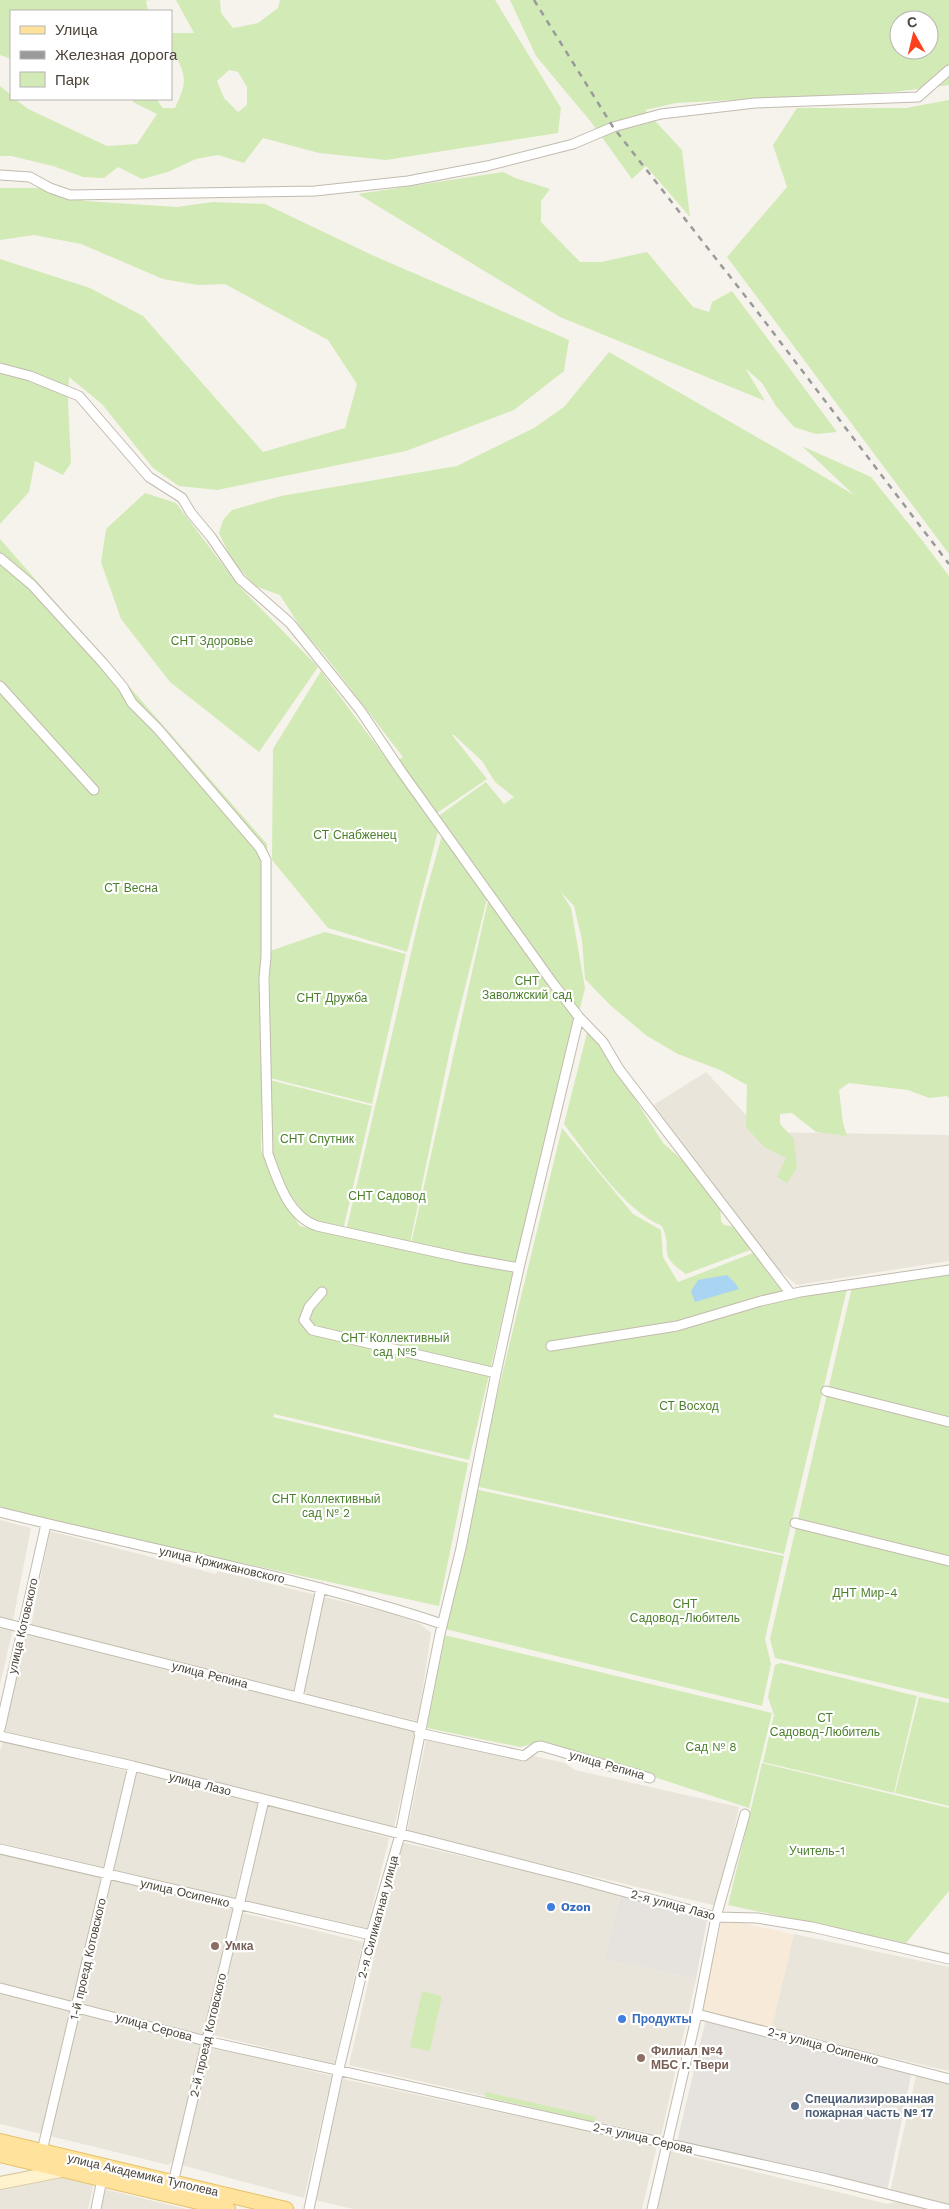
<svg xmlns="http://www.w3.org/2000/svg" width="949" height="2209" font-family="'Work Sans',sans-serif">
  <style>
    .residential { fill: #eae5da }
    .commercial { fill: #f7ead8 }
    .industrial { fill: #e6e2dd }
    .green { fill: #d2eab5; fill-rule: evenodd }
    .water { fill: #a9d4f2 }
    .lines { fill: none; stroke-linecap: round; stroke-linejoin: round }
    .street-casing { stroke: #c2bbae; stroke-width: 11 }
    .secondary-casing { stroke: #d6c79b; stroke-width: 14 }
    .primary-casing { stroke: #e6c16a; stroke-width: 16 }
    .street { stroke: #fff; stroke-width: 9 }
    .secondary { stroke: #fff3cd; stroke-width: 12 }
    .primary { stroke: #ffe39c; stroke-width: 14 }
    .rail { stroke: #9a9a9a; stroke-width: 2.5; stroke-dasharray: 6 6; stroke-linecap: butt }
    .shop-dot { fill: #3f7fe0; stroke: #fff; stroke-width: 2 }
    .education-dot { fill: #8d6e63; stroke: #fff; stroke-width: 2 }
    .service-dot { fill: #5c6f8a; stroke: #fff; stroke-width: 2 }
    .labels { text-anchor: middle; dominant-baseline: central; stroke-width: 4.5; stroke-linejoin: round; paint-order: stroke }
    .park-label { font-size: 12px; fill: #4a7f2a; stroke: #fff }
    .street-label { font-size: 12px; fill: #4b4439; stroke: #fff }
    .shop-label { font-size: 12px; font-weight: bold; fill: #366cbe; stroke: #fff; text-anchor: start }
    .education-label { font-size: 12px; font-weight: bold; fill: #785e54; stroke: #fff; text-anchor: start }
    .service-label { font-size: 12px; font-weight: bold; fill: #4e5e75; stroke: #fff; text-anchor: start }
  </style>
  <rect width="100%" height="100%" fill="#f6f3ec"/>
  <path class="residential" d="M706,1072l56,60 187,3v126l-152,24 -52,-42 -98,-134z
    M0,1520l31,8 -18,92 -13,-3z
    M50,1531l166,43 2,-3 176,43 26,10 11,9 -13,88 -371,-90 -16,-6z
    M0,1626l13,3 -13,55z
    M26,1632l391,98 -23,97 -390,-95z
    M426,1740l99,22 9,-6 31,7 10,7 164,37 -22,99 -310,-74z
    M3,1741l124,30 -24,97 -103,-25v-92z
    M137,1773l121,30 -24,97 -122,-29z
    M266,1805l123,33 -22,92 -122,-29z
    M401,1842l220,51 -17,66 92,20 -35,157 -312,-71z
    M0,1852l101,26 -28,124 -73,-17z
    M110,1879l123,30 -29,126 -123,-30z
    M243,1913l120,29 -29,122 -121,-29z
    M794,1934l155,33v104l-178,-41z
    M0,1993l72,17 -30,124 -42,-10z
    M80,2012l121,32 -26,116 -7,5 -118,-29z
    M209,2046l123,30 -28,122 -123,-33z
    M916,2076l33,7v123l-59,-14z
    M343,2079l314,67 -15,63h-289l-38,-9z
    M669,2151l218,53 13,-3 31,8h-275z
    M59,2175l35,7 -6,27h-88v-22z
    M104,2189l82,20h-86z"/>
  <path class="commercial" d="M723,1919l71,15 -23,96 -72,-18z"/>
  <path class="industrial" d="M621,1893l87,22 -12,64 -92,-20z
    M706,2019l206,52 -25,120 -210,-49z"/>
  <path class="green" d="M0,0h149l-3,1 2,10h-137v48l-11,-4z
    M176,0h44l1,13 12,15 25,-5 20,-15 2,-8h215l66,108 -3,25 -172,27 -67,-7 -56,-15 -19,25 -26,-8 -22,4 -28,13 -26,7 -24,-12 -14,11 -21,-1 -30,-11 -42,-10h-11v-70l11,9v4h4l13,10 79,37 30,-2 20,-30 -24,-12v-3h23l7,9h12c12,-26 12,-30 -1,-56h-3v-19h23zM229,70l9,2 9,15v18l-9,7 -14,-14 -7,-17z
    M510,0h439v85l-55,7 -218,11 -31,7 37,40 8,67 -44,-51 -14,13 -41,-57 -55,-66zM899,20h30v30h-30z
    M949,100v454l-222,-297 60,-70 -14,-42 24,-37h109z
    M503,172l12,6 35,11 -9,12v21l39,40h21l46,-10 46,55 16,5 3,-10 20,-11 105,141 -21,2 -22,-7 -18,-21 -14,-23 -17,-15 20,33 -205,-84 -202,-123z
    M0,188h39l46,13 92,6 36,-5 52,2 109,52 195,84 -5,31 -50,39 -108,41 -189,39 -38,-4 -26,-18 -51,-64 -33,-27 -1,26 3,60 -8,12 -28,-14 -6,31 -29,32v-265l90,29 53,28 120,136 82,-24 12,-44 -29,-44 -103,-56 -27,1 -35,-6 -82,-35 -47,-9 -34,5z
    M609,352l172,99 73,44 -52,-49 69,31 50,62 28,37v522l-2,-2 -18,2 -21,-8 -59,-7 -10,7 4,33 4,13 -31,-4 -24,-19 -12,1v10l14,15 3,29 -10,15 -10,-6 9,-19 -22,-11 -18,-20 1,-42 -27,-15 -42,-16 -31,-18 -37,-31 -25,-26 -3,-39 -8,-34 -13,-14 10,16 14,80 -68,277 -106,-21 79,-352 -53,-75 1,14 -31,121 -79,-24 -56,-68 1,-111 48,-78 70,94 12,-8 -77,-100 -23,-26 -23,-36 -25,-9 -23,-26 -13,-27 4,-13 9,-10 49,-14 176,-30 77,-38 30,-21zM452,735h2l28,26 13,21 19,15 -10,7 -18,-22 -49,35v-4l50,-34z
    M145,493l31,10 62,82 80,82 -59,85 -89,-70 -49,-63 -20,-57 5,-33z
    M0,539l267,305 -6,306 18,45 21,31 213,46 -44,188 -195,-46 -1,3 195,46 -29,143 -206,-45 -1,2 -232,-56z
    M442,835l45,64 -35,141 -42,203 -64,-12 76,-325z
    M325,932l81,22 -34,150 -102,-26v-127z
    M588,1029l8,8 67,106 28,25 29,33 1,20 3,4 11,2 23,20 -72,27c-31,-21 -12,-22 -24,-48 -38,-16 -73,-69 -98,-102z
    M270,1080l102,26 -29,124 -35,-11 -23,-32 -14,-34z
    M562,1128l71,86 28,16 2,27 15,25 75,-29 35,46 59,-10 -63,265 -309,-68z
    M949,1272v427l-174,-41 -5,-19 82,-352z
    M474,1489l310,67 -19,83 6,25 -9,42 -321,-78z
    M444,1635l328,78 -23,95 -205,-67 -24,6 -93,-19z
    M781,1663l136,33 -23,97 -131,-31 11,-47 -6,-18 7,-32z
    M919,1697l30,6v103l-54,-13z
    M762,1763l187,45v83l-43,52 -178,-38z
    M422,1991l20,5 -12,55 -20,-4z
    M486,2092l110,25 -1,5 -110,-25z"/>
  <path class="water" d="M727,1275l8,8 4,6 -44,13 -4,-11 7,-11z"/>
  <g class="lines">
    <g class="street-casing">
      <path id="street" d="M0,175l30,2 20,11 20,7 245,-4 93,-10 79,-15 86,-22 40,-17 48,-13 94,-11 163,-6 31,-27
        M0,368l30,8 49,20 70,81 33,21 9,15 20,24 29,42 50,44 70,87 41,61 151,211 27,35 24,25 16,27 172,225
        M0,558l32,27 71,78 20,24 9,16 26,26 102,119 6,12v97l-2,21 4,176c10,27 20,62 49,72l146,32 56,10
        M0,686l94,104
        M322,1292l-13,15 -5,13 8,10 184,43
        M551,1346l126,-20 84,-25 39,-9 149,-22
        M826,1391l123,31
        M0,1512c147,37 298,64 442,112
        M795,1523l154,38
        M0,1622l420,106
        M298,1697l23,-109
        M0,1729l46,-205
        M419,1733l105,23 12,-9 5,-1 109,32
        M0,1736l133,30 441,112 142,39 41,1 55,9 137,32
        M0,1849l371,86
        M0,1988l206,53 621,138 120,30
        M697,2014l252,65
        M42,2151l91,-385
        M173,2183l91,-383
        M96,2209l6,-30
        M309,2209l30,-140 32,-134 29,-100 40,-201 21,-86 35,-175 23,-105 60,-251
        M652,2209l45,-195 19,-97 29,-103"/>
    </g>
    <g class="secondary-casing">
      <path id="secondary" d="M0,2183l61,-12"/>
    </g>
    <g class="primary-casing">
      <path id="primary" d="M0,2141l286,68
        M0,2155l228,54"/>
    </g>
    <use href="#street" class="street"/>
    <use href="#secondary" class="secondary"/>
    <use href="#primary" class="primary"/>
    <path class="rail" d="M534,0l79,127 140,179 196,258"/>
  </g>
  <g class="shop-dot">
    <circle cx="551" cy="1907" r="5"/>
    <circle cx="622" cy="2019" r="5"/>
  </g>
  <g class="education-dot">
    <circle cx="215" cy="1946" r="5"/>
    <circle cx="641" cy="2058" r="5"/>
  </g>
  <circle class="service-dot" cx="795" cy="2106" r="5"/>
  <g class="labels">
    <g class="park-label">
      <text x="212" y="641">СНТ Здоровье</text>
      <text x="355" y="835">СТ Снабженец</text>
      <text x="131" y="888">СТ Весна</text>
      <text x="527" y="981">СНТ<tspan x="527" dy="14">Заволжский сад</tspan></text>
      <text x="332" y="998">СНТ Дружба</text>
      <text x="317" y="1139">СНТ Спутник</text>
      <text x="387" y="1196">СНТ Садовод</text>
      <text x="395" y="1338">СНТ Коллективный<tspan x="395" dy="14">сад №5</tspan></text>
      <text x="689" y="1406">СТ Восход</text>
      <text x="326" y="1499">СНТ Коллективный<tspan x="326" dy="14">сад № 2</tspan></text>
      <text x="865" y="1593">ДНТ Мир-4</text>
      <text x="685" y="1604">СНТ<tspan x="685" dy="14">Садовод-Любитель</tspan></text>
      <text x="825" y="1718">СТ<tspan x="825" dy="14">Садовод-Любитель</tspan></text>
      <text x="711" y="1747">Сад № 8</text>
      <text x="817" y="1851">Учитель-1</text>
    </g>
    <g class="street-label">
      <text transform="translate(222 1565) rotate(13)">улица Кржижановского</text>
      <text transform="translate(23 1626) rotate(-77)">улица Котовского</text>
      <text transform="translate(210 1675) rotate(14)">улица Репина</text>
      <text transform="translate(607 1765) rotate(16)">улица Репина</text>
      <text transform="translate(200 1784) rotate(14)">улица Лазо</text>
      <text transform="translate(185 1893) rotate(13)">улица Осипенко</text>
      <text transform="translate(673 1905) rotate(15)">2-я улица Лазо</text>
      <text transform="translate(378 1917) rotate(-75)">2-я Силикатная улица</text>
      <text transform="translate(88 1959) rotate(-77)">1-й проезд Котовского</text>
      <text transform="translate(154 2027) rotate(15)">улица Серова</text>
      <text transform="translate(208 2035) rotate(-77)">2-й проезд Котовского</text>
      <text transform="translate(823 2046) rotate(15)">2-я улица Осипенко</text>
      <text transform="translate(643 2138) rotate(13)">2-я улица Серова</text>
      <text transform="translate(143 2175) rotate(13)">улица Академика Туполева</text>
    </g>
    <g class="shop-label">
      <text x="561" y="1907">Ozon</text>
      <text x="632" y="2019">Продукты</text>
    </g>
    <g class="education-label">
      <text x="225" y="1946">Умка</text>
      <text x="651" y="2051">Филиал №4<tspan x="651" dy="14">МБС г. Твери</tspan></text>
    </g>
    <g class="service-label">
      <text x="805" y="2099">Специализированная<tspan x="805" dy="14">пожарная часть № 17</tspan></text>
    </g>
  </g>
  <rect x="10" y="10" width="162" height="90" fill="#ffffff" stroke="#b7b4b0"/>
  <rect x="20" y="26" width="25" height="8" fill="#ffe39c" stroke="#b7b4b0"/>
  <text x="55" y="35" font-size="15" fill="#4b4439">Улица</text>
  <rect x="20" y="51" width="25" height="8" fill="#9a9a9a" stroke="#b7b4b0"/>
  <text x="55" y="60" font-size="15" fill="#4b4439">Железная дорога</text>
  <rect x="20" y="72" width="25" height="15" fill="#d2eab5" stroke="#b7b4b0"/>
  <text x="55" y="85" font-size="15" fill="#4b4439">Парк</text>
  <g transform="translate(914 35) rotate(352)"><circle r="24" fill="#ffffff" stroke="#b7b4b0"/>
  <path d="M0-4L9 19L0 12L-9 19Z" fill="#fc3f1d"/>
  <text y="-8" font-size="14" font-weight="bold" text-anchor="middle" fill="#4b4439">С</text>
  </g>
</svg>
